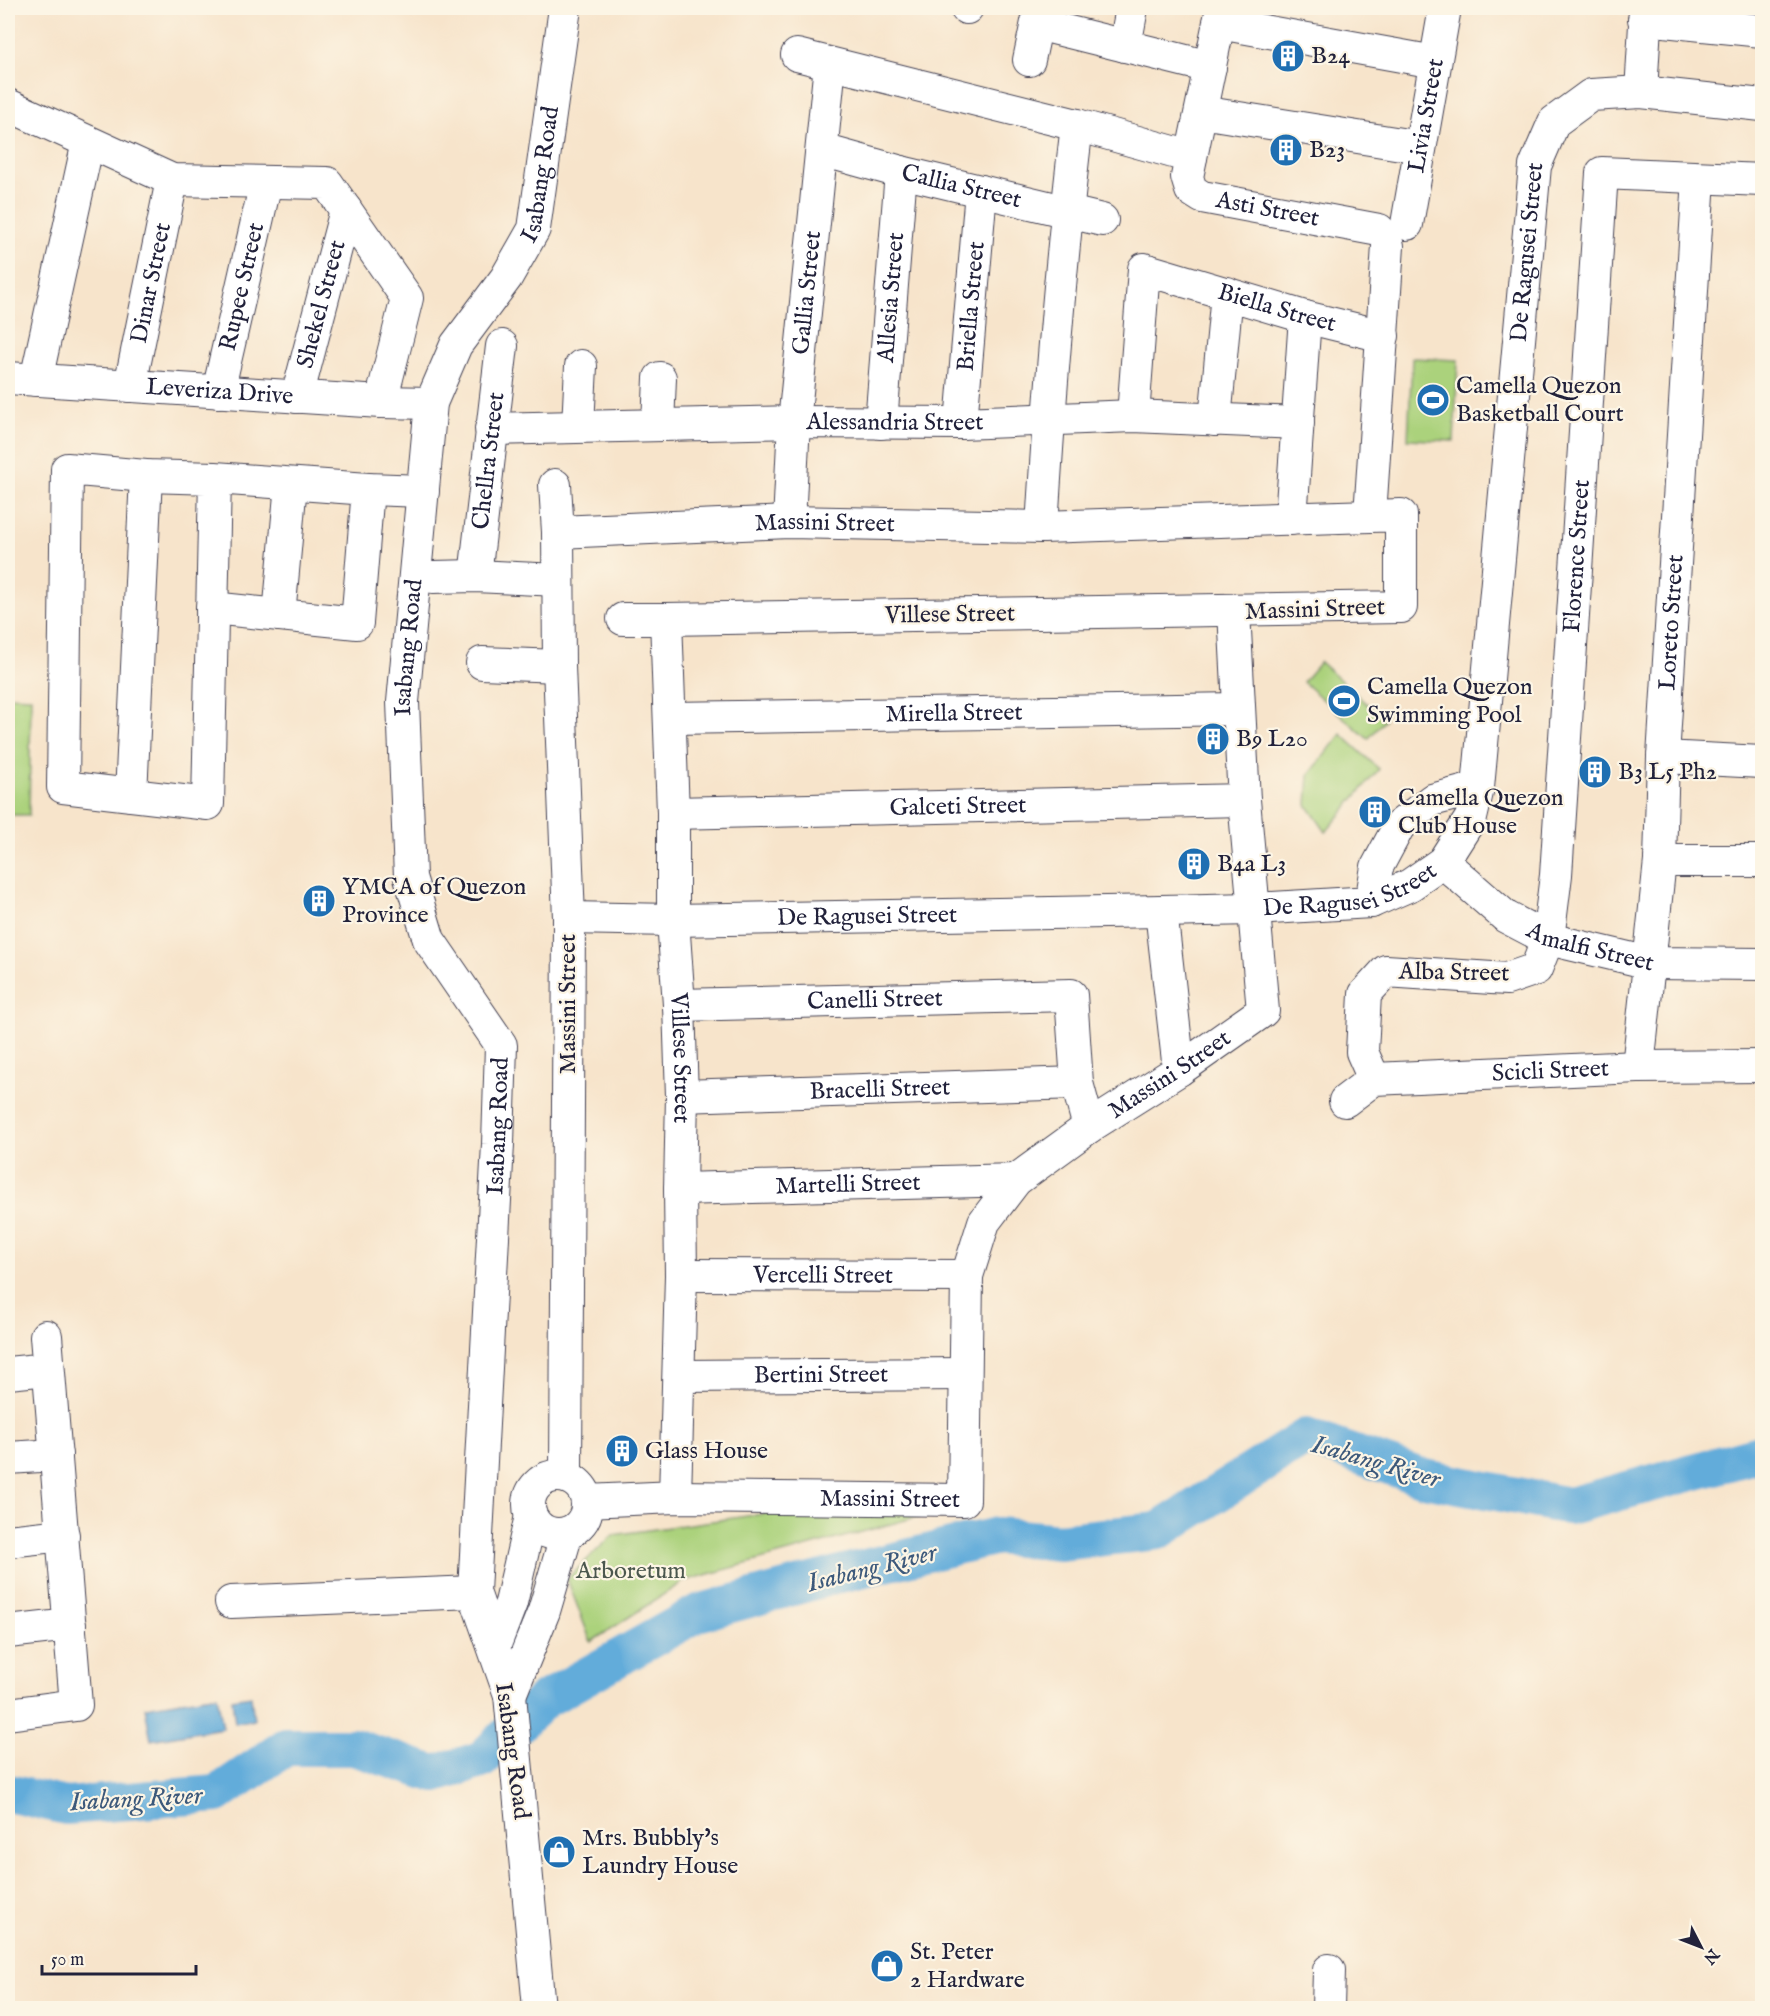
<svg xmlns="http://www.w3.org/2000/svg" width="1770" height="2016" font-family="'IM FELL English',serif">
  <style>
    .green { fill: #abd27c; stroke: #667a5c; stroke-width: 1.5 }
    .water { fill: #62acda; stroke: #42678a; stroke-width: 1.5 }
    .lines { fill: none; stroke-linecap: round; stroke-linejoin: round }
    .river { stroke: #62acda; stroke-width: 38 }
    .minor-casing { stroke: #423f51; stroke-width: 34 }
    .minor { stroke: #fff; stroke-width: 32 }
    .labels { text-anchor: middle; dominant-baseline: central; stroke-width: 4.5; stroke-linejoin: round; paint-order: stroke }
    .poi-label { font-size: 24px; fill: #22223b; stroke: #fcf5e5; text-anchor: start }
    .street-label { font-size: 24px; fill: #22223b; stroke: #fcf5e5 }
    .park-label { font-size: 24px; fill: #4b574e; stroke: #fcf5e5 }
    .water-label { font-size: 26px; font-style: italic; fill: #3c597b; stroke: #fcf5e5 }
  </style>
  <rect width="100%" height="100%" fill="#fcf5e5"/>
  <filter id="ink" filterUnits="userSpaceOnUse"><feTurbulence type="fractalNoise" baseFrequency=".0167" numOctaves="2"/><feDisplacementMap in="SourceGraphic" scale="12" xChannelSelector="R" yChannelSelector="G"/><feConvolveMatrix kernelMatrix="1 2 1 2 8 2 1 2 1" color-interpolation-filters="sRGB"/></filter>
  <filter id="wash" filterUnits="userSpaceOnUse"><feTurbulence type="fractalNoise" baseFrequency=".008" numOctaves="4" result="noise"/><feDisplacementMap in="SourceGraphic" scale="24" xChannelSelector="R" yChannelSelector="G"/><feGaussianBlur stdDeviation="1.35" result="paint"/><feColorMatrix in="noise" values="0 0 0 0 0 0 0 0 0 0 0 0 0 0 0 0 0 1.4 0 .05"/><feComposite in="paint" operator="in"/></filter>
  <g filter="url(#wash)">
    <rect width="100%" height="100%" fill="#f7e4cb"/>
    <path class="green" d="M1412,358l46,2 -4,81 -46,-2z
      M1320,662l65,58 -17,19 -65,-57z
      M8,696l23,1 -2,118h-21z
      M1341,734l38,35 -53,63 -19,-27 2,-30z
      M938,1511l-254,70 -93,61 -24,-63 46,-44 163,-23z"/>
    <path class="water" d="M217,1695l6,33 -72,12 -6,-33z
      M251,1696l3,24 -19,3 -3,-24z"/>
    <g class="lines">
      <path class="river" d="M8,1793l58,13 151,-12 69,-47h67l82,27 46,-14 63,-60 154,-87 142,-39 157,-38 62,6 99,-11 148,-94 118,41 145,28 193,-53"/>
    </g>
  </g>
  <g filter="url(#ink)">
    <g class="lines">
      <g class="minor-casing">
        <g id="minor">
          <path d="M966,8h1"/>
          <path id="s1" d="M1222,8l-35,169 4,13 11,7 177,33"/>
          <path d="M1644,19l118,12"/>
          <path d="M1219,23l216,39"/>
          <path d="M1037,24l173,43"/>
          <path d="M1125,46l7,-38"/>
          <path d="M797,55l280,70 114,32"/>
          <path d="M1029,60l11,-52"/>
          <path d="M1641,92l5,-84"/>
          <path d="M8,105l164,75 155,3 80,115 -26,104"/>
          <path d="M1201,112l219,35"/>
          <path id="s2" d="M822,150l79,22 201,48"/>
          <path id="s3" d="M1407,224l38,-216"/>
          <path id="s4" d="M8,378l373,24 50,1"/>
          <path d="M36,380l52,-238"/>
          <path id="s5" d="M130,386l42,-206"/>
          <path id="s6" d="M218,392l48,-210"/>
          <path id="s7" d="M297,397l49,-187"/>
          <path id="s8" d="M1133,416l11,-147 161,48 78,19"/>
          <path d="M1215,420l12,-127"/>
          <path id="s9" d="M881,423l20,-251"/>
          <path id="s10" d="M961,423l20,-232"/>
          <path d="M658,425l2,-47"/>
          <path d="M578,426l3,-60"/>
          <path id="s11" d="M491,429l303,-7 167,1 172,-7 165,7"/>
          <path d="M215,478l-7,326 -145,-17 4,-318 79,7 69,2 153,11 55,2"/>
          <path d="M555,485l3,47 1,134 10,252 -3,558"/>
          <path d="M1370,515l18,-269"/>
          <path d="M1291,519l14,-202"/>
          <path id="s12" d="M789,522l5,-100 36,-358"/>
          <path d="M1042,527c8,-134 19,-269 35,-402"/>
          <path id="s13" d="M558,532l231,-10 253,5 359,-12v92l-735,12 7,194v107l6,85 3,91 -2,93 1,86 -6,222"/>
          <path id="s14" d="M475,576l27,-230"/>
          <path d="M433,577l42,-1 83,4"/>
          <path d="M212,608l145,15 11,-134"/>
          <path d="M279,615l12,-131"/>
          <path d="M623,619h43"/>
          <path d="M482,663l77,3"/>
          <path id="s15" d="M670,718l568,-9"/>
          <path d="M1663,757l99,5"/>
          <path d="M131,795l15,-319"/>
          <path id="s16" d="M673,813l571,-13"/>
          <path d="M1660,861h102"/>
          <path id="s17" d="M1443,862l63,55 42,22 102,24 112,1"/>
          <path d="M1371,902l6,-35 22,-41 33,-26 46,-12"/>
          <path d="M1161,911l18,159"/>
          <path id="s18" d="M569,918l104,2 488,-9 92,-2 118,-7 39,-17 33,-23 28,-44 7,-30 57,-622 19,-44 37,-27 50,-3 121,13"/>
          <path id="s19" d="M679,1005l392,-10 6,88 12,44"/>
          <path id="s20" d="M1638,1067l22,-206 3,-104 36,-579"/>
          <path id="s21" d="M1374,1079l-12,-27 3,-58 21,-23 121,8 29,-10 12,-30 8,-64 46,-702 160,7"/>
          <path id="s22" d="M682,1096l395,-13"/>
          <path id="s23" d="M1345,1101l29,-22 264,-12 124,-1"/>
          <path id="s24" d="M680,1189l336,-9"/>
          <path id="s25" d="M681,1275l286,1"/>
          <path d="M8,1373l40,-4"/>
          <path id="s26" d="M679,1376l286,-2"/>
          <path d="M8,1458l48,-3"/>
          <circle cx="558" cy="1505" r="29"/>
          <path id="s27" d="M587,1501l88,-4 289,3 3,-224 17,-54 32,-42 73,-53 90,-57 84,-59 -19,-211 -10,-189"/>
          <path d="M8,1541l55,-6"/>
          <path d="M231,1602l243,-10"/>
          <path d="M8,1632l62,-7"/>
          <path d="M494,1647l17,-44 20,-87"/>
          <path d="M510,1695l34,-84 23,-78"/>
          <path d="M8,1714l68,-9 -30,-369"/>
          <path id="s28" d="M539,2008l-29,-313 -36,-103 24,-448 3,-99 -72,-105 -19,-63 -7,-175 28,-299 25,-58 50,-67 28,-49 31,-221"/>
          <path d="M1328,2008l1,-38"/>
        </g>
      </g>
      <use href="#minor" class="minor"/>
    </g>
  </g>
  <defs>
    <g id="building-disc" transform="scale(1.725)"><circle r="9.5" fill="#1f6fb2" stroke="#fcf5e5"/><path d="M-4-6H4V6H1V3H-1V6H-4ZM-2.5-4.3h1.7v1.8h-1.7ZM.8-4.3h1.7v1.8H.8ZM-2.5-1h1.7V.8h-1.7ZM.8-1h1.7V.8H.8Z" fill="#fff"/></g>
    <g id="stadium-disc" transform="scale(1.725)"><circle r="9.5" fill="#1f6fb2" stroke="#fcf5e5"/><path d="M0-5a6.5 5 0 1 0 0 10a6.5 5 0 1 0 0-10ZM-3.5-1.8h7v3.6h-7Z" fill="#fff"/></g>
    <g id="shop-disc" transform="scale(1.725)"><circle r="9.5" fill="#1f6fb2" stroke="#fcf5e5"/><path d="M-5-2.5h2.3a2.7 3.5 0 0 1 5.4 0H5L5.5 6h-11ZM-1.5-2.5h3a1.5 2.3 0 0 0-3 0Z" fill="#fff"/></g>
  </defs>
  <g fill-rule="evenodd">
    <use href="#building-disc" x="1288" y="56"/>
    <use href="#building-disc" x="1286" y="150"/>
    <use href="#stadium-disc" x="1433" y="400"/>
    <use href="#stadium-disc" x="1344" y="701"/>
    <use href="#building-disc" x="1213" y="739"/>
    <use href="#building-disc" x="1595" y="772"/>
    <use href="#building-disc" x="1375" y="812"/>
    <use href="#building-disc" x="1194" y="864"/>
    <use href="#building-disc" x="319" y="901"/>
    <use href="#building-disc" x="622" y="1451"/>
    <use href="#shop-disc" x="559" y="1852"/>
    <use href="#shop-disc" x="887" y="1966"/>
  </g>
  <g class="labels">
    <g class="poi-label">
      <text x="1311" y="56">B24</text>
      <text x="1309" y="150">B23</text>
      <text x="1456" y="386">Camella Quezon<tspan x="1456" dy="28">Basketball Court</tspan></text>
      <text x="1367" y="687">Camella Quezon<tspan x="1367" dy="28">Swimming Pool</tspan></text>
      <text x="1236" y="739">B9 L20</text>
      <text x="1618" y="772">B3 L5 Ph2</text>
      <text x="1398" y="798">Camella Quezon<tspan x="1398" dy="28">Club House</tspan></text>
      <text x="1217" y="864">B4a L3</text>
      <text x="342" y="887">YMCA of Quezon<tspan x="342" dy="28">Province</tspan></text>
      <text x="645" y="1451">Glass House</text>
      <text x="582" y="1838">Mrs. Bubbly's<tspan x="582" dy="28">Laundry House</tspan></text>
      <text x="910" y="1952">St. Peter<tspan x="910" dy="28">2 Hardware</tspan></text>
    </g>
    <g class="street-label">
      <text stroke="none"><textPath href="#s3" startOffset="110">Livia Street</textPath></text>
      <text stroke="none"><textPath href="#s28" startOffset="1898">Isabang Road</textPath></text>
      <text stroke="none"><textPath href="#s2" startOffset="144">Callia Street</textPath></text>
      <text stroke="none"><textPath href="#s1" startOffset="266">Asti Street</textPath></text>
      <text stroke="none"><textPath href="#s18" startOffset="1506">De Ragusei Street</textPath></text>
      <text stroke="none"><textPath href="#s5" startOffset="105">Dinar Street</textPath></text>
      <text stroke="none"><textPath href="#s6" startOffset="108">Rupee Street</textPath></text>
      <text stroke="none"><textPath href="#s12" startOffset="230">Gallia Street</textPath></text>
      <text stroke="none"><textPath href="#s9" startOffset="126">Allesia Street</textPath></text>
      <text stroke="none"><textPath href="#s7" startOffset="96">Shekel Street</textPath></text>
      <text stroke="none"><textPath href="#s10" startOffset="117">Briella Street</textPath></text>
      <text stroke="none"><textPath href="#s8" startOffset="286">Biella Street</textPath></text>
      <text stroke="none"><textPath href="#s4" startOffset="212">Leveriza Drive</textPath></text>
      <text stroke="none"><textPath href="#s11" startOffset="404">Alessandria Street</textPath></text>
      <text stroke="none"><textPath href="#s14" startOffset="116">Chellra Street</textPath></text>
      <text stroke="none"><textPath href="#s13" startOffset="267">Massini Street</textPath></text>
      <text stroke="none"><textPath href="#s21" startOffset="687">Florence Street</textPath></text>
      <text transform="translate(1315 610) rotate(-2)">Massini Street</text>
      <text transform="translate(950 615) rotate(-1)">Villese Street</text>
      <text stroke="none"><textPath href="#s20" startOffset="446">Loreto Street</textPath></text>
      <text stroke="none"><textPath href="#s28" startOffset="1394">Isabang Road</textPath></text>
      <text stroke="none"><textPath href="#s15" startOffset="284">Mirella Street</textPath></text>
      <text stroke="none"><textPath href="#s16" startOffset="285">Galceti Street</textPath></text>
      <text stroke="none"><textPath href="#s18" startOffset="784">De Ragusei Street</textPath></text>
      <text stroke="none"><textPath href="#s18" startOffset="298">De Ragusei Street</textPath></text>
      <text stroke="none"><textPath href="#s17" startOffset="174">Amalfi Street</textPath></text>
      <text transform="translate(1454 973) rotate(1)">Alba Street</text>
      <text stroke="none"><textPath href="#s19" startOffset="196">Canelli Street</textPath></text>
      <text transform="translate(568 1004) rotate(-90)">Massini Street</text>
      <text stroke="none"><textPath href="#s13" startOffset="2110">Villese Street</textPath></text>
      <text stroke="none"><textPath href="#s23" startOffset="213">Scicli Street</textPath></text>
      <text stroke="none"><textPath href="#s27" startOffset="897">Massini Street</textPath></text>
      <text stroke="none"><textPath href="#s22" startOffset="198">Bracelli Street</textPath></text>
      <text stroke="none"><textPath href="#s28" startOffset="890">Isabang Road</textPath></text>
      <text stroke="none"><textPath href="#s24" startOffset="168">Martelli Street</textPath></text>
      <text stroke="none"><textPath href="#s25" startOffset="142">Vercelli Street</textPath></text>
      <text stroke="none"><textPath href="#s26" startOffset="142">Bertini Street</textPath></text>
      <text stroke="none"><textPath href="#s27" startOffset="303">Massini Street</textPath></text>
      <text transform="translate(512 1751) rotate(82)">Isabang Road</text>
    </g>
    <g class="park-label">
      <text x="631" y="1571">Arboretum</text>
    </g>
    <g class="water-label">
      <text transform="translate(1376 1462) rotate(16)">Isabang River</text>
      <text transform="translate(872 1568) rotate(-14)">Isabang River</text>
      <text transform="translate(136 1799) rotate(-3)">Isabang River</text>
    </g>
  </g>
  <rect width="1770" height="2016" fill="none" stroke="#fcf5e5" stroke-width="30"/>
  <g transform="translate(1701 1947) rotate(132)" stroke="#fcf5e5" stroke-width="4.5" paint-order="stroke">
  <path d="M0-4.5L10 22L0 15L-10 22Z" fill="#22223b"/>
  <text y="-9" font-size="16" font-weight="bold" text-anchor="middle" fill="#22223b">N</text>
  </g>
  <path d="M42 1965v9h154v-9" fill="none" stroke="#22223b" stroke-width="3"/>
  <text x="51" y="1965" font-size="18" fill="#22223b" stroke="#fcf5e5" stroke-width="4.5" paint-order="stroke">50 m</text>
</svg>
